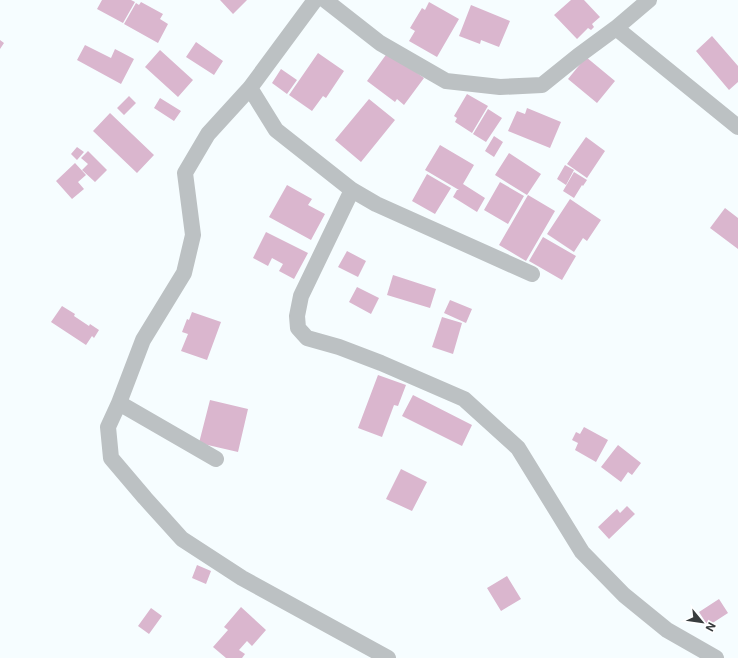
<svg xmlns="http://www.w3.org/2000/svg" width="738" height="658" font-family="Inter,sans-serif">
  <style>
    .building { fill: #dab6ce }
    .lines { fill: none; stroke-linecap: round; stroke-linejoin: round }
    .street { stroke: #bcc1c3; stroke-width: 16 }
  </style>
  <rect width="100%" height="100%" fill="#f6fdff"/>
  <path class="building" d="M102,0h29l4,2 -12,21 -26,-14z
    M220,0h27l-14,14z
    M571,0h13l16,17 -8,7 2,3 -3,3 -3,-2 -11,11 -23,-24z
    M141,2l22,12 -3,5 8,5 -10,19 -34,-19 12,-21 3,2z
    M429,2l30,17 -22,38 -28,-16 6,-10 -5,-3 12,-20 3,2z
    M471,5l39,16 -11,26 -18,-7 -1,4 -21,-8z
    M712,36l26,30v16l-9,8 -33,-39z
    M0,40l4,3 -4,6z
    M196,42l27,19 -9,14 -28,-18z
    M85,45l26,13 4,-9 19,10 -13,25 -44,-24z
    M160,50l33,30 -15,17 -33,-30z
    M388,52l36,26 -20,27 -7,-6 -2,3 -28,-21z
    M318,53l26,18 -18,27 -3,-2 -11,15 -23,-16z
    M586,57l29,24 -18,22 -29,-24z
    M281,69l16,11 -10,14 -15,-11z
    M467,94l21,12 -16,27 -17,-11 2,-4 -3,-2z
    M129,96l7,7 -12,12 -7,-7z
    M160,98l21,13 -7,10 -20,-13z
    M369,99l26,21 -34,42 -26,-22z
    M527,108l34,14 -11,26 -42,-17 9,-20 8,3z
    M488,109l14,9 -16,24 -13,-8z
    M110,113l44,42 -17,18 -44,-42z
    M494,136l9,6 -9,15 -9,-6z
    M586,137l19,14 -18,27 -20,-14z
    M440,145l34,20 -11,19 22,14 -8,14 -24,-15 4,-7h2l-34,-20z
    M77,147l7,5 -7,8 -6,-6z
    M88,151l19,19 -12,12 -13,-12 6,-6 -7,-6z
    M509,153l32,21 -14,21 -32,-20z
    M75,163l11,12 -8,7 6,7 -12,10 -16,-18z
    M565,165l9,5 -8,15 -9,-6z
    M574,172l13,8 -4,6 -1,-1 -8,13 -11,-7z
    M427,174l24,14 -16,26 -23,-13z
    M500,182l24,14 -16,28 -24,-14z
    M287,185l25,14 -4,6 17,9 -14,26 -42,-23z
    M528,195l27,16 -29,50 -27,-16z
    M570,199l31,21 -14,21 -4,-3 -9,14 -27,-18z
    M725,208l13,10v31l-28,-21z
    M266,232l42,21 -14,26 -15,-8 4,-7 -11,-6 -4,8 -15,-8z
    M543,237l33,19 -14,24 -33,-19z
    M347,251l19,10 -8,16 -20,-10z
    M393,275l43,14 -6,19 -43,-13z
    M357,287l22,11 -8,16 -22,-12z
    M450,300l22,9 -6,14 -22,-10z
    M62,306l13,8 -1,2 15,10 1,-2 9,6 -5,8 -2,-2 -6,9 -35,-23z
    M192,312l29,10 -14,38 -26,-9 7,-17 -6,-2 5,-13 2,1z
    M442,317l20,6 -9,31 -21,-7z
    M378,375l28,10 -8,21 -4,-1 -12,32 -24,-9z
    M413,395l59,30 -10,21 -60,-30z
    M210,400l38,9 -10,43 -39,-9z
    M584,427l24,13 -12,22 -21,-12 3,-7 -6,-3 4,-8 4,2z
    M618,445l23,18 -9,12 -4,-3 -7,10 -20,-15z
    M401,469l26,13 -15,29 -26,-12z
    M627,506l8,8 -26,25 -11,-12 19,-18 3,4z
    M197,565l14,6 -5,13 -14,-6z
    M507,576l14,23 -20,12 -14,-23z
    M719,599l9,14 -20,13 -9,-14z
    M241,607l25,23 -14,16 -5,-5 -8,9 6,4 -3,4h-16l-13,-11 15,-17 -4,-3z
    M151,608l11,8 -13,18 -11,-8z"/>
  <g class="lines">
    <path class="street" d="M315,0l-65,88 -42,46 -23,39 8,62 -9,38 -41,67 -24,63 -11,24 3,31 34,40 37,41 60,39 146,80
      M325,0l55,43 66,38 54,6 42,-2 36,-29 38,-28 33,-28
      M616,28l122,99
      M250,88l26,42 76,60 24,14 156,70
      M352,190l-51,106 -4,20 1,12 9,10 32,9 42,16 83,36 54,49 64,104 42,43 43,35 49,28
      M119,403l97,56"/>
  </g>
  <g transform="translate(702 622) rotate(119)" stroke="#ffffff" stroke-width="3" paint-order="stroke">
  <path d="M0-3L7 15L0 10L-7 15Z" fill="#383d3e"/>
  <text y="-6" font-size="11" font-weight="bold" text-anchor="middle" fill="#383d3e">N</text>
  </g>
</svg>
